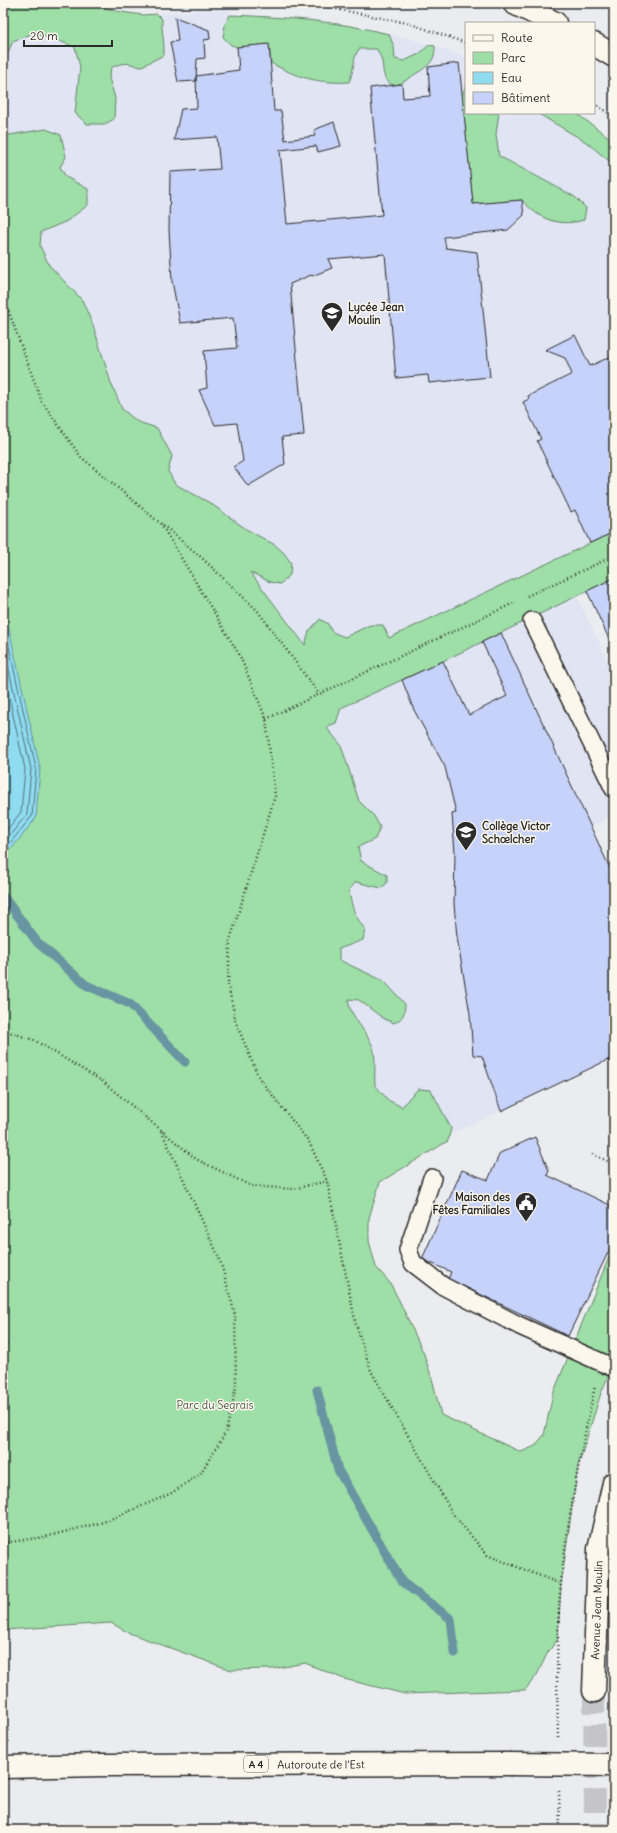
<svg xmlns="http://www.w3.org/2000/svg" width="617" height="1833" font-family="Delius,sans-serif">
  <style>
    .built { fill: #e0e4f3 }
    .green { fill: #9edea7; stroke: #648469 }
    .water { fill: #8fdbef; stroke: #6795a1 }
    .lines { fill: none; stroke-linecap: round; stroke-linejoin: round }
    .shore { stroke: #537179; stroke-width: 1 }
    .stream { stroke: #6795a1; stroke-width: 9 }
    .building { fill: #c6d2f9; stroke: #2b2b2b }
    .secondary-tunnel { stroke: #c5c5c9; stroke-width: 22; stroke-dasharray: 22 11; stroke-linecap: butt }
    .lane-casing { stroke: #2b2b2b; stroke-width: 20 }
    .secondary-casing { stroke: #2b2b2b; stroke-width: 25 }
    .highway-casing { stroke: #2b2b2b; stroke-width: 25 }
    .path { stroke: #2b2b2b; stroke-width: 2.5; stroke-dasharray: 1 3; stroke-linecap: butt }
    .lane { stroke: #fbf7ec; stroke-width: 17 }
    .secondary { stroke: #fbf7ec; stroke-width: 22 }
    .highway { stroke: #fbf7ec; stroke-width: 22 }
    .highway-bridge-casing { stroke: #2b2b2b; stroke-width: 25; stroke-linecap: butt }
    .highway-bridge { stroke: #fbf7ec; stroke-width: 22 }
    .labels { text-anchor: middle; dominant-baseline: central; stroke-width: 3; stroke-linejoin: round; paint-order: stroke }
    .shield { fill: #fbf7ec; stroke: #696865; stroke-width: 1 }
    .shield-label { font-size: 10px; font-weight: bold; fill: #2b2b2b }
    .poi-label { font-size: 11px; font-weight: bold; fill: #2b2b2b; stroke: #fbf7ec; text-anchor: start }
    .park-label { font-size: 11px; fill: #48584a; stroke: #fbf7ec }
    .street-label { font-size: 11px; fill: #2b2b2b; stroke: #fbf7ec }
  </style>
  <rect width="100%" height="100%" fill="#ebecf0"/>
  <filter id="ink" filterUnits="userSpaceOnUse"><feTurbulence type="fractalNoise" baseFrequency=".025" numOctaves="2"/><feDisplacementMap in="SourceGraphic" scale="8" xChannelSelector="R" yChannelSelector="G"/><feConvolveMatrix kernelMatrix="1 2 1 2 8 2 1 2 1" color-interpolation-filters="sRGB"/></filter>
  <g filter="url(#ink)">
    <path class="built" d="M3,3h84l34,9 22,3 86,-7 1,7 87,5 43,7 59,14 47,16v56h110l38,28v391l-225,106 -83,8 -66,-88 -73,-67 -164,-283z
      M577,596l37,78v141l-23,12 23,50v180l-193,91 -61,-46 -33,-137 -19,-232 28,-10 5,-15z"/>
    <path class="green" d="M3,3h84l34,9 22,3 14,-1 5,5c-1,12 3,23 2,36l-24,12c-12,-5 -18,-5 -29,1l-2,10 6,20 -1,21 -9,5h-18l-12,-11 5,-46 -5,-20 -24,-9 -20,-4 -18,7 -10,23z
      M230,15c54,2 106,6 159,19l5,13 1,12 9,2 15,-7 10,-9 6,1c1,18 -11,22 -24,31 -8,5 -9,7 -19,8 -10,-7 -8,-12 -10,-23 0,-4 -4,-9 -5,-13h-18c-7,10 -4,20 -10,33 -30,2 -53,-5 -78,-19l-2,-18 -32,2 -6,-2 -8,-8 2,-12z
      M466,85v28h33l-3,21 3,22 76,41 11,11 -2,12c-25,7 -45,0 -62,-20l-49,4 -11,-108z
      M537,113h39l38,28v24l-28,-23z
      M46,129l15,6 5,22 -6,10 6,10 22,12v16l-21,16 -26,11 -1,14 9,19 33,35 11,25 18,58 11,26 16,13 19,6 15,28 -4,15 7,13 35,19 36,26 29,16 9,8 7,10 -1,12 -10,9 -10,-2 -20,-10 55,73 4,-14 11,-12 8,5 4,8 13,5 25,-12h13l6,13 225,-106v46l-171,83 -102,47 -5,15 -10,4 15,18 18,56 15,15 6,11 -5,12 -17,8 3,14 26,14v8l-6,5 -25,-6 -7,8c2,16 6,27 16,39l-2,11 -24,9v11l45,21 21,23c0,9 -2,15 -11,19l-10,-4 -25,-19 -10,-1c-3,14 22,36 25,52 2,11 0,23 1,34l13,15 14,7 7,-9 9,-9 13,1 20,38 -3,13 -68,41 -11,36v23l7,26 14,16 9,17 25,54 9,28 8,33 80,37 14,-6 9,-11 9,-41 61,-149v118l-13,30 -23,73 -17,118 -3,55 -10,13 -11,23 -12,15 -120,4 -61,-15 -39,-16 -32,6 -42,1 -102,-37 -18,-10 -108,7v-1494z"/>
    <path class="water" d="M3,602l37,166 -4,50 -23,29 -10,4z"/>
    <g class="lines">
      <path class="shore" d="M3,620l33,148 -4,48 -22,27 -7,4
        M3,643l28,126 -4,45 -20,25 -4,3
        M3,670l22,99 -4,43 -18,23"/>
      <path class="stream" d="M3,896l34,46 49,43 44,19 55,58
        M317,1390l21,80 64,112 49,37 4,34"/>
    </g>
    <path class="building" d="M175,17l34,13 1,9 -6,1 1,18 -8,1 -1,22 -18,1 -8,-40 8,-1z
      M269,44l5,67h7l4,29 30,-4 -1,-6 20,-8 7,24 -23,6 -2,-6 -36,4 7,74 95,-9 -12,-127 32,-4 1,14 27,-2 -2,-29 31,-4 14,141 49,-4 2,15 -16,15 -64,7 2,11 31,4 13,125 -61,6 -1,-8 -32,3 -11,-124 -57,5 4,9 -20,8 -1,-1 -21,9 14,151 -22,2 3,27 -37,22 -14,-19 9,-6 -6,-38 -22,2 -16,-35 8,-2 -3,-37 33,-3 -4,-30 -53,5 -8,-42 -3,-51 1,-58 50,-3 -3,-32 -43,3 7,-31 16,-1 -1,-32 43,-6 -2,-23z
      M575,335l15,31 24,-11v177l-24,11 -15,-33 -4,2 -34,-71 4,-2 -18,-37 6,-3 -1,-3 44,-22 -7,-16 -20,-8z
      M614,578v72l-27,-59z
      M501,633l113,244v180l-113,54 -19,-55 -9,-1 -3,-41 -13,-77 -3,-33 1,-51 -3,-39 4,-1 -11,-46 -31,-57 -12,-30 41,-19 26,54 38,-19 -25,-54z
      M614,1057v7l-7,-3z
      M535,1137l14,34 -2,4 67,32v33l-46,96 -120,-57 3,-7 -29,-13 40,-89 26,10 12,-27z"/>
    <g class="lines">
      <path class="secondary-tunnel" d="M594,1691l1,139"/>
      <g class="lane-casing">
        <path id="lane" d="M532,621l82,168
          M432,1178l-24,72 5,13 30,23 77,40 94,42"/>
      </g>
      <g class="secondary-casing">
        <g id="secondary">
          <path d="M514,3l41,20"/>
          <path d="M594,44l20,12"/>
          <path id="s1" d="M594,1691l5,-142 15,-66"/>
        </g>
      </g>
      <g class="highway-casing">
        <g id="highway">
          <path id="s2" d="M3,1767l99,-2 407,-1"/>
        </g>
      </g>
      <path class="path" d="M305,3l103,20 58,20
        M594,103l20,14
        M3,296l39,106 39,55 80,67 79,132 26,63 9,77 -45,144 -2,44 8,39 23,55 50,64 18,39 29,144 15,46 82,143 34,41 74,29
        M163,525l39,33 55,52 62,84
        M527,596l87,-40
        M266,719l250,-117
        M3,1030l31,10 68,41 94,78 55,27 42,3 34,-8
        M592,1154l22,10
        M3,1333l3,12 -3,1
        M611,1340l3,-6
        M3,1543l41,-6 60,-15 66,-28 30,-20 26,-42 10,-45 -1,-73 -15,-54 -59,-130
        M558,1738c-1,-52 -2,-104 3,-155 7,-67 20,-132 34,-197
        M559,1791l1,39"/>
      <use href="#lane" class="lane"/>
      <use href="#secondary" class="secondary"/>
      <use href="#highway" class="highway"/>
      <g class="highway-bridge-casing">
        <path id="highway-bridge" d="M509,1764l105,1"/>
      </g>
      <use href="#highway-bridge" class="highway-bridge"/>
    </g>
  </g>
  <defs>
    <g id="school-pin" transform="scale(1.15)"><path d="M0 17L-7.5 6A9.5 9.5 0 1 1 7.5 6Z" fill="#2b2b2b" stroke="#fbf7ec"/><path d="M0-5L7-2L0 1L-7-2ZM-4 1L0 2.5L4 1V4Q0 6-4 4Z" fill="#fff"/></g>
    <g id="civic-pin" transform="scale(1.15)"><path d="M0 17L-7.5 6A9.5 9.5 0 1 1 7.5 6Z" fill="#2b2b2b" stroke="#fbf7ec"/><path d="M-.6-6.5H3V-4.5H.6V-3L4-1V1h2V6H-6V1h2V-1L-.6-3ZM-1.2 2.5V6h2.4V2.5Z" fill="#fff"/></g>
  </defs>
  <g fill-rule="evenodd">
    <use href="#school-pin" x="332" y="313"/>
    <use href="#school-pin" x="466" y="832"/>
    <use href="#civic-pin" x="526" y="1203"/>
  </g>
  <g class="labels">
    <rect class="shield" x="244" y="1756" width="24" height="16" rx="3"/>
    <g class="shield-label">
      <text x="256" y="1764">A 4</text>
    </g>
    <g class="poi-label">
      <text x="348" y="307">Lycée Jean<tspan x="348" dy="13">Moulin</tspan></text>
      <text x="482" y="826">Collège Victor<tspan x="482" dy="13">Schœlcher</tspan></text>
      <text x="510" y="1197" text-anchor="end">Maison des<tspan x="510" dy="13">Fêtes Familiales</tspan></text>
    </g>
    <g class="park-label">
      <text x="215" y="1405">Parc du Segrais</text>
    </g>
    <g class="street-label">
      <text stroke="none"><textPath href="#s1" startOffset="81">Avenue Jean Moulin</textPath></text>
      <text stroke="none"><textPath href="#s2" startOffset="318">Autoroute de l’Est</textPath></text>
    </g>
  </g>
  <rect width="617" height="1833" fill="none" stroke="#fbf7ec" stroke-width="16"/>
  <rect x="8" y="8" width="601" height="1817" fill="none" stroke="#2b2b2b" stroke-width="1.5" filter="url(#ink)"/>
  <rect x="465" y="22" width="130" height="92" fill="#fbf7ec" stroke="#a8a59f"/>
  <rect x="473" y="35" width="20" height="6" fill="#fbf7ec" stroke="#a8a59f"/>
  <text x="501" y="42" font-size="12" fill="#2b2b2b">Route</text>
  <rect x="473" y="52" width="20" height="12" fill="#9edea7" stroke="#a8a59f"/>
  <text x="501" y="62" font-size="12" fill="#2b2b2b">Parc</text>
  <rect x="473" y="72" width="20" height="12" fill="#8fdbef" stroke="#a8a59f"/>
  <text x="501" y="82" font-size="12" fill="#2b2b2b">Eau</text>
  <rect x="473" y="92" width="20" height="12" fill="#c6d2f9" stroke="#a8a59f"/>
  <text x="501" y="102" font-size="12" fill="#2b2b2b">Bâtiment</text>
  <path d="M24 40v6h88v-6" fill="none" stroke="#2b2b2b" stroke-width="2"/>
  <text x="30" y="40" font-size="12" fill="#2b2b2b" stroke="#fbf7ec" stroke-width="3" paint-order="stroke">20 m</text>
</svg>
